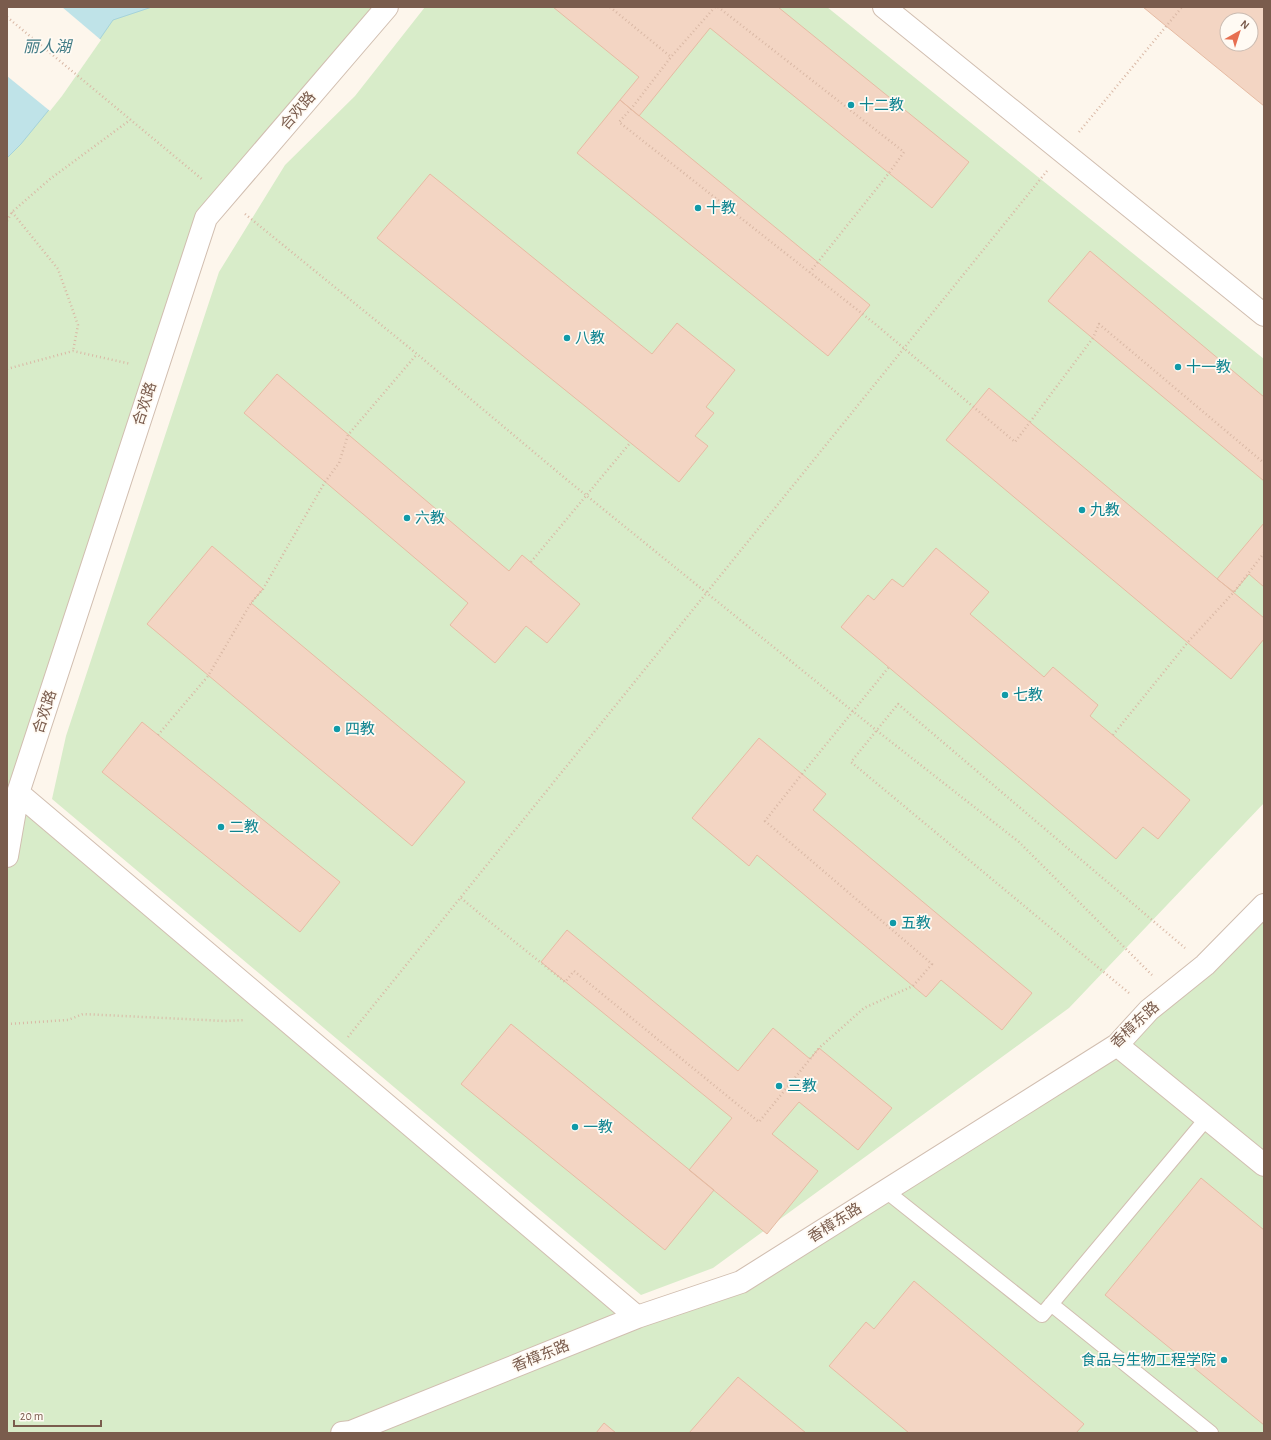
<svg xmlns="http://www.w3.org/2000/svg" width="1271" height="1440" font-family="'Alegreya Sans','Noto Sans SC',sans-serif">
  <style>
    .green { fill: #d8ecc9 }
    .water { fill: #bfe3e8; stroke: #a5d3da }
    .pier { fill: #fdf6ec }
    .building { fill: #f3d5c3; stroke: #e6bba3; fill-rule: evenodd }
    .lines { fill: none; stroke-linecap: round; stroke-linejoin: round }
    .service-casing { stroke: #d1beb0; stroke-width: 16 }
    .minor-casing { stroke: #d1beb0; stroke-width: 24 }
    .path { stroke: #d9b8a5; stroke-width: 2.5; stroke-dasharray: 1 3; stroke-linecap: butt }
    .service { stroke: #fff; stroke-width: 14 }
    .minor { stroke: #fff; stroke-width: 22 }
    .path-bridge { stroke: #d9b8a5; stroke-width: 2.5; stroke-dasharray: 1 3; stroke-linecap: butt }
    .culture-dot { fill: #0f9aa8; stroke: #fffaf3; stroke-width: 1.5 }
    .labels { text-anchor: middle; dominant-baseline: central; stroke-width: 3.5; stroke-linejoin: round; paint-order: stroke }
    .culture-label { font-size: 15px; fill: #0d838f; stroke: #fffaf3; text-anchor: start }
    .street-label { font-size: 15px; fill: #7a5c4d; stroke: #fffaf3 }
    .water-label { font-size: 16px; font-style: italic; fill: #437c86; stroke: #fffaf3 }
  </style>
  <rect width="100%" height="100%" fill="#fdf6ec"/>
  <path class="green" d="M7,7h380l-181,211 -188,575 619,524 104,-35 375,-234 148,119v266h-1257z
    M425,7h402l437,352v444l-195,205 -356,260 -72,27 -589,-496 14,-63 153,-464 66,-107 70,-69z
    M1264,907v256l-144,-118z"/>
  <path class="water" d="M7,7h145l-39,13 -52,75 -40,49 -14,14z"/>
  <path class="pier" d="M7,7h55l39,33 -39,56 -12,15 -43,-35z"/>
  <path class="building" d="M553,7h225l191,155 -37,46 -222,-180 -71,88 -19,-16 19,-23z
    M1143,7h121v99l-98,-80zM1227,20h24v24h-24z
    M620,100l250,205 -42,51 -251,-203z
    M430,174l222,180 25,-31 58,47 -29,37 8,6 -19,23 13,10 -29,36 -302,-244z
    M1090,251l174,146v84l-216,-180z
    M277,374l232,197 13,-16 58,49 -33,39 -21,-17 -31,37 -45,-38 18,-22 -224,-190z
    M989,388l275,230v21l-33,40 -285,-239z
    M1264,523v64l-15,-13 -15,18 -17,-13z
    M212,546l51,43 -12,14 214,179 -53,64 -265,-222z
    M936,548l53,44 -19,22 74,63 9,-10 45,38 -8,11 100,84 -32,39 -15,-12 -27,32 -275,-232 27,-32 6,5 18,-21 11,8z
    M142,722l198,160 -40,50 -198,-160z
    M759,738l67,56 -13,16 219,183 -30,37 -61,-50 -15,17 -169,-142 -8,11 -57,-48z
    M567,930l171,141 35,-43 37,31 9,-11 73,60 -34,42 -59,-48 -27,32 46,37 -51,63 -78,-64 43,-52 -191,-156z
    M511,1024l203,166 -49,60 -204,-166z
    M1201,1178l63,52v195l-159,-130z
    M914,1281l170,143 -8,9h-167l-80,-67 37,-44 8,7z
    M738,1377l68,56h-117z
    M604,1423l12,10h-20z"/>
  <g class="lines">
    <g class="service-casing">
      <path id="service" d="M886,1191l156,124 165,-197
        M1051,1304l160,129"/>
    </g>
    <g class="minor-casing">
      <path id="minor" d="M884,7l380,308
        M18,793l619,524
        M7,856l11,-63 188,-575 181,-211
        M1117,1045l147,120
        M342,1433l9,-1 286,-115 104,-35 376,-237 32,-35 56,-45 59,-60"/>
    </g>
    <path class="path" d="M610,7l61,50
      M715,7l-44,50 -40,52 -12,13 255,201 141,119 78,-104 6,-14 165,139
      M718,7l186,145 -15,21 -79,99
      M7,17l196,163
      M1079,132l103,-125
      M12,212l46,57 20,56 -5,26
      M245,214l172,140 149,125 310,251 143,112 133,133
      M7,221l5,-9 38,-33 80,-59
      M7,369l66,-18 58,13
      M158,735l50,-59 43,-73 12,-14 62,-107 14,-19 9,-28 69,-81
      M1113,735l75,-93 46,-50 30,-39
      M461,898l24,20 80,64 9,-11 185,151 60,-74 45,-40 49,-22 19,-22 -167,-143 37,-47
      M1129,993l-278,-231 47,-58 287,244
      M7,1024l61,-4 15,-6 142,7 20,-1
      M348,1037l699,-866"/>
    <use href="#service" class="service"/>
    <use href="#minor" class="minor"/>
    <path class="path-bridge" d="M531,562l99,-119
      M802,774l87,-107"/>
  </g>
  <g class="culture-dot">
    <circle cx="851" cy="105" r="4"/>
    <circle cx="698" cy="208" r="4"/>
    <circle cx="567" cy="338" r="4"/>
    <circle cx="1178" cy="367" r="4"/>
    <circle cx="1082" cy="510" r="4"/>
    <circle cx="407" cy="518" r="4"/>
    <circle cx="1005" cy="695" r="4"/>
    <circle cx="337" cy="729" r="4"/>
    <circle cx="221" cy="827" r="4"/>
    <circle cx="893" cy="923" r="4"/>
    <circle cx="779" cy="1086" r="4"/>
    <circle cx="575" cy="1127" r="4"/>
    <circle cx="1224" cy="1360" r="4"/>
  </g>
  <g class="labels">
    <g class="culture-label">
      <text x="859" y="105">十二教</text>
      <text x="706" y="208">十教</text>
      <text x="575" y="338">八教</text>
      <text x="1186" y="367">十一教</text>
      <text x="1090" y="510">九教</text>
      <text x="415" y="518">六教</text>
      <text x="1013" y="695">七教</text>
      <text x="345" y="729">四教</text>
      <text x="229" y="827">二教</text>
      <text x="901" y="923">五教</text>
      <text x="787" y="1086">三教</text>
      <text x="583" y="1127">一教</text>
      <text x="1216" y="1360" text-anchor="end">食品与生物工程学院</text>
    </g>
    <g class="street-label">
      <text transform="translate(298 111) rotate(-49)">合欢路</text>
      <text transform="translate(145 404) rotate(-72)">合欢路</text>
      <text transform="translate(45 712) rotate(-72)">合欢路</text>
      <text transform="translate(1135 1025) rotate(-43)">香樟东路</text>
      <text transform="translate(835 1223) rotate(-32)">香樟东路</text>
      <text transform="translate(541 1356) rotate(-22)">香樟东路</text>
    </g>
    <g class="water-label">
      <text x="47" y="47">丽人湖</text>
    </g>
  </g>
  <rect width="1271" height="1440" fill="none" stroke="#7a5c4d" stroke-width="16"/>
  <g transform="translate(1239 32) rotate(39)"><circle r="19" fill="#fffaf3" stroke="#cabbb1"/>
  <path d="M0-3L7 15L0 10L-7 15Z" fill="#e76f51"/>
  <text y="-6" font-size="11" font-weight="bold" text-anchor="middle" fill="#7a5c4d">N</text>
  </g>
  <path d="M14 1420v6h87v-6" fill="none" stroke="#7a5c4d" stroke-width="2"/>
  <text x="20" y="1420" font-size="12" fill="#7a5c4d" stroke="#fffaf3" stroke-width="3" paint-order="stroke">20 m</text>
</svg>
